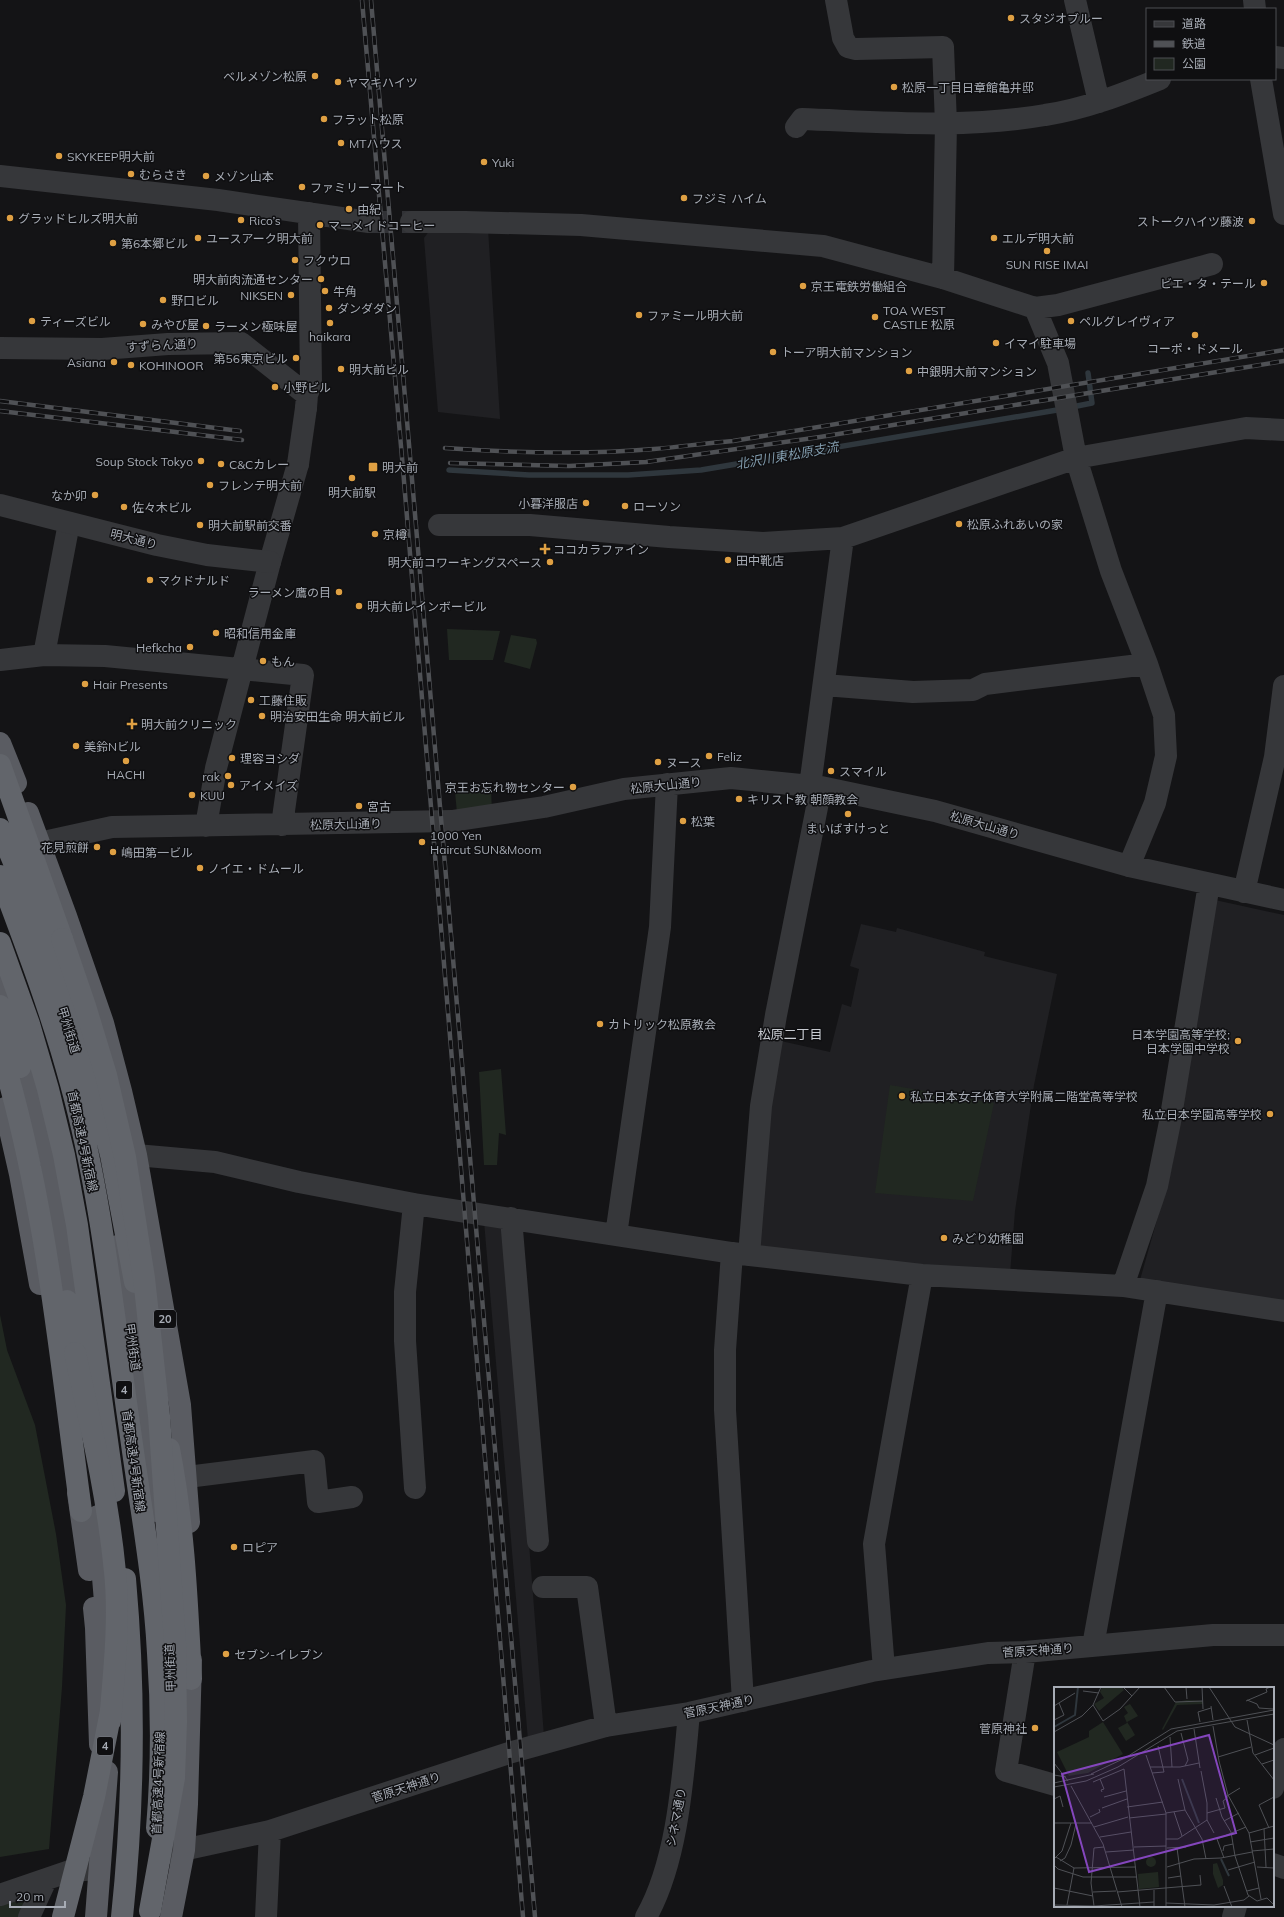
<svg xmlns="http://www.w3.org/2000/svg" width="1284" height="1917" font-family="Mulish,'Noto Sans JP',sans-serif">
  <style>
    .built { fill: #202023 }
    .green { fill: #212821 }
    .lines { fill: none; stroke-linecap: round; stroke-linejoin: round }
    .stream { stroke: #2f373d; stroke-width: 5.5 }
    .minor-tunnel { stroke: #313236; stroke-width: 22; stroke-dasharray: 22 11; stroke-linecap: butt }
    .minor { stroke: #36373a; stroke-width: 22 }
    .tertiary { stroke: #36373a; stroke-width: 22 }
    .trunk { stroke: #5a5c62; stroke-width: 22 }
    .motorway { stroke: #62656b; stroke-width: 22 }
    .rail-casing { stroke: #4f5155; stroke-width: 4.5 }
    .rail { stroke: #0f0f11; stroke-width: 3; stroke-dasharray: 9; stroke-linecap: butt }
    .minor-bridge { stroke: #36373a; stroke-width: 22 }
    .motorway-bridge { stroke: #62656b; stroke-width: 22 }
    .poi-dot { fill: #dfa043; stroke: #0f0f11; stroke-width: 1.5 }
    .labels { text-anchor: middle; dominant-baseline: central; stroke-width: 3; stroke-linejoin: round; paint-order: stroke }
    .shield { fill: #0f0f11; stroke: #797d84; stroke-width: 1 }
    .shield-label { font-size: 11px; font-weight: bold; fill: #a7acb5 }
    .poi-label { font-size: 12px; fill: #a7acb5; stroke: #0f0f11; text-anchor: start }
    .street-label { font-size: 12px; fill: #a7acb5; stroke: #0f0f11 }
    .water-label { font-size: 13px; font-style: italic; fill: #819bac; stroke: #0f0f11 }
    .neighbourhood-label { font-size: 13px; fill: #c8cbd1; stroke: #0f0f11 }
    .inset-river { fill: none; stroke: #2f373d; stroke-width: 2 }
    .inset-road { fill: none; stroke: #4f5156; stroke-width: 1 }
    .view { fill: #8446bd; fill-opacity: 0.15; stroke: #8446bd; stroke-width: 2 }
    .inset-edge { fill: none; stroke: #a7acb5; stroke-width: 2 }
  </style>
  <rect width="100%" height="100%" fill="#141416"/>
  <path class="built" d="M488,229l12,190 -62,-7 -14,-174 6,-8z
    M1215,900l69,15v388l-144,-23 32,-113z
    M861,924l35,8 1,-4 88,24 -1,4 73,18 -23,111 -19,126 -5,63 -254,-25 12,-143 13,-65 49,11 12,-48 9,3 8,-38 -9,-3z
    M484,1221l20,2 40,513 -16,4z"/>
  <path class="green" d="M447,629l53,2 -7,29h-44z
    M511,635l25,4 1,4 -7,26 -26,-7z
    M491,789l1,22 -35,2 -2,-21z
    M501,1069l5,66 -7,-2 -2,32h-13l-5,-93z
    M890,1085l104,18 -21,98 -98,-8z
    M0,1315l7,35 28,75 21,109 10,71 -4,82 -13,162 -49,8z
    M30,1889l-12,28h-18v-16z"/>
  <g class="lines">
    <path class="stream" d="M1072,407l20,-4 -4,-30
      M449,470l80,5h99l73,-5 362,-61"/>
    <path class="minor-tunnel" d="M369,222h42"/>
    <path class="minor" d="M836,0l7,38 5,9 8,2 87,-2 3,77 -3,154
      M1075,0l24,102
      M1254,0l1,9
      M1275,57l9,1
      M1261,79l23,135
      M796,127l6,-8c81,3 163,10 243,-4 40,-6 78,-21 115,-36
      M0,176l218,24 151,22
      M411,222h54l116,3 242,21 120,32 92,30 23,55 18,95 35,113 36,93 17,51 2,41 -11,47 -26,63
      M1035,308l23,-3 154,-41
      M0,348l102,1 66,-5 73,-1 66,52
      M306,408l1,-13 4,-11 -2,-171
      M439,525h91l139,12 94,6 80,-5 233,-80 170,-30 38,2
      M44,655l25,-132
      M0,660l44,-5 61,1 198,19 -21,150
      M824,685l89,7 60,-2 12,-6 162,-20
      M810,786l33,-248
      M206,826l10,-58 54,-206 28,-98
      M39,843l73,-16 340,-6 92,-14 80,-18 107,-11 90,9 114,24 194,55 155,34
      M1244,892l31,-135 9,-71
      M136,1155l79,7 84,20 115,22 318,49 190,22 201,11 161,25
      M414,1204l-9,88v49l10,147
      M511,1218l27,323
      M616,1235l44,-308 7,-143
      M732,1253l-7,97v60l18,291
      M749,1255l12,-149 15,-91 45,-228
      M1123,1286l34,-100 13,-64 39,-238
      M187,1477l127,-16 4,41 34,-5
      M543,1587h44l19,139
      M1093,1646l64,-355
      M1025,1652l-19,119 49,14
      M884,1669l-10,-125 48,-269
      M1273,1788l11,-39
      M169,1853l101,-22 239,-78 97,-27 83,-13 183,-42 116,-18 37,-1 188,-17h71
      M1273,1864l11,4
      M0,1895l70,-24 29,-2
      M29,1917l17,-37
      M266,1917l4,-86
      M646,1917c32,-56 37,-141 43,-204
      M1233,1917l3,-11"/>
    <path class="tertiary" d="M0,505l157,40 50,10 63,7"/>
    <path class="trunk" d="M0,743l16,40
      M28,813l38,103 37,107 18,68 15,64 44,250 9,117
      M0,984l35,111 16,68 26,158
      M5,1108l15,66 20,110
      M118,1246l38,265
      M78,1493l11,77
      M98,1516l9,110
      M94,1608l2,20 4,116
      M96,1917l11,-145
      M171,1917l13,-67 3,-46 4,-144"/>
    <path class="motorway" d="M0,765l62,174
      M0,829l48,115 24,66 20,68 19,77 24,127
      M0,876c26,69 52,137 71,208 31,112 42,231 59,346 10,74 24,148 28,223 4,58 4,117 -1,175
      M0,943l29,81 19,65 16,66 13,70 37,266
      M0,1006l20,61
      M0,1049c46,150 60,307 81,462
      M67,1301l8,52
      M169,1449c15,76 18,153 22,230
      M122,1917c12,-113 13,-226 3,-338"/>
    <g class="rail-casing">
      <path id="rail" d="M362,0l41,469 120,1448
        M371,0l164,1917
        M0,401l240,30
        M0,411l242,29
        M445,448c70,5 139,7 209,1 26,-2 52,-6 79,-8l551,-91
        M450,463l119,3 77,-4 174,-25 464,-76"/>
    </g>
    <use href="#rail" class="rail"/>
    <path class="minor-bridge" d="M298,464l8,-56"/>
    <path class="motorway-bridge" d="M62,939l23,67 21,69 19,82 19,121 15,138 16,226 1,80 -2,56 -24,133
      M75,1353c16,73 33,145 40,219 5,48 -1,101 -5,149
      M63,1917l31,-120 18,-91"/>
  </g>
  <g class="poi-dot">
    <circle cx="1011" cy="18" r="4"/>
    <circle cx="315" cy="76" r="4"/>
    <circle cx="338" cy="82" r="4"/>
    <circle cx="894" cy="87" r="4"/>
    <circle cx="324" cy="119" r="4"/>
    <circle cx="341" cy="143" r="4"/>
    <circle cx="59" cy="156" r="4"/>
    <circle cx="484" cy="162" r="4"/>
    <circle cx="131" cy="174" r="4"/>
    <circle cx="206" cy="176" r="4"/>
    <circle cx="302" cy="187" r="4"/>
    <circle cx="684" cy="198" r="4"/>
    <circle cx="349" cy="209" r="4"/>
    <circle cx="10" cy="218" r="4"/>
    <circle cx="241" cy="220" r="4"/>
    <circle cx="1252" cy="221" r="4"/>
    <circle cx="320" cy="225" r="4"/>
    <circle cx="198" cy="238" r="4"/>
    <circle cx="994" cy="238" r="4"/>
    <circle cx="113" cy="243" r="4"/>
    <circle cx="1047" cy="251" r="4"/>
    <circle cx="295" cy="260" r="4"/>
    <circle cx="321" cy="279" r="4"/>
    <circle cx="1264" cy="283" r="4"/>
    <circle cx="803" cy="286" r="4"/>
    <circle cx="325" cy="291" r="4"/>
    <circle cx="291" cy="295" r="4"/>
    <circle cx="163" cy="300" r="4"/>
    <circle cx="329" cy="308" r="4"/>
    <circle cx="639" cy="315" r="4"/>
    <circle cx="875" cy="317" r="4"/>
    <circle cx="32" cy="321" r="4"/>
    <circle cx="1071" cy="321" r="4"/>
    <circle cx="330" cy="323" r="4"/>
    <circle cx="143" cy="324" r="4"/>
    <circle cx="206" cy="326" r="4"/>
    <circle cx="1195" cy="335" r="4"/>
    <circle cx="996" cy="343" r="4"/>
    <circle cx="773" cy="352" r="4"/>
    <circle cx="296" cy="358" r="4"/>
    <circle cx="114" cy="362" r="4"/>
    <circle cx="131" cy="365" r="4"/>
    <circle cx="341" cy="369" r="4"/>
    <circle cx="909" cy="371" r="4"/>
    <circle cx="275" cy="387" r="4"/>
    <circle cx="201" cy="461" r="4"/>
    <circle cx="221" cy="464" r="4"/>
    <rect x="368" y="462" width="10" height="10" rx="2"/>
    <circle cx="352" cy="478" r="4"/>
    <circle cx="210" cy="485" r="4"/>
    <circle cx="95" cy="495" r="4"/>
    <circle cx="586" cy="503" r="4"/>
    <circle cx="625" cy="506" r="4"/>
    <circle cx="124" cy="507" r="4"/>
    <circle cx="959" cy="524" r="4"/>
    <circle cx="200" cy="525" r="4"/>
    <circle cx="375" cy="534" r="4"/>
    <path d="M543 543h4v4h4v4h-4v4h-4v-4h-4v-4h4z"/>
    <circle cx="728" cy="560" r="4"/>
    <circle cx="550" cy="562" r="4"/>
    <circle cx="150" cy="580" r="4"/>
    <circle cx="339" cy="592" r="4"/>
    <circle cx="359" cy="606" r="4"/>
    <circle cx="216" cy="633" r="4"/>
    <circle cx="190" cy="647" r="4"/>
    <circle cx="263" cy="661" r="4"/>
    <circle cx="85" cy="684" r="4"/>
    <circle cx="251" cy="700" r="4"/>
    <circle cx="262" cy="716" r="4"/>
    <path d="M130 718h4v4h4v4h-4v4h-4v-4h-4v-4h4z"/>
    <circle cx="76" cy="746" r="4"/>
    <circle cx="709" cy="756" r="4"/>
    <circle cx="232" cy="758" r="4"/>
    <circle cx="126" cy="761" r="4"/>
    <circle cx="658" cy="762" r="4"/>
    <circle cx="831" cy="771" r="4"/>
    <circle cx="228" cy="776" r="4"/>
    <circle cx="231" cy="785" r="4"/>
    <circle cx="573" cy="787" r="4"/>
    <circle cx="192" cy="795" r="4"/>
    <circle cx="739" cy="799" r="4"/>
    <circle cx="359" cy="806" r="4"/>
    <circle cx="848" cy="814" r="4"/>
    <circle cx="683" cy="821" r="4"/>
    <circle cx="422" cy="842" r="4"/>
    <circle cx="97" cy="847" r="4"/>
    <circle cx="113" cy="852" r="4"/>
    <circle cx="200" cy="868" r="4"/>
    <circle cx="600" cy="1024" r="4"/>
    <circle cx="1238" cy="1041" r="4"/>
    <circle cx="902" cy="1096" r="4"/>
    <circle cx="1270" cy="1114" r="4"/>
    <circle cx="944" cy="1238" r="4"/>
    <circle cx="234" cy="1547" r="4"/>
    <circle cx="226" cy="1654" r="4"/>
    <circle cx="1035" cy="1728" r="4"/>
  </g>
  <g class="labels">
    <g class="shield">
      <rect x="154" y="1310" width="22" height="18" rx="3"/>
      <rect x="116" y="1381" width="16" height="18" rx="3"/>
      <rect x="97" y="1737" width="16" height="18" rx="3"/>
    </g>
    <g class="shield-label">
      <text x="165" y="1319">20</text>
      <text x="124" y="1390">4</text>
      <text x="105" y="1746">4</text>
    </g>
    <g class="poi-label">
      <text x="1019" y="18">スタジオブルー</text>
      <text x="307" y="76" text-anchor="end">ベルメゾン松原</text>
      <text x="346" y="82">ヤマキハイツ</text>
      <text x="902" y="87">松原一丁目日章館亀井邸</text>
      <text x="332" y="119">フラット松原</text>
      <text x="349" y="143">MTハウス</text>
      <text x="67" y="156">SKYKEEP明大前</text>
      <text x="492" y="162">Yuki</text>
      <text x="139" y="174">むらさき</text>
      <text x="214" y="176">メゾン山本</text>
      <text x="310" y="187">ファミリーマート</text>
      <text x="692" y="198">フジミ ハイム</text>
      <text x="357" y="209">由紀</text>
      <text x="18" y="218">グラッドヒルズ明大前</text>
      <text x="249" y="220">Rico’s</text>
      <text x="1244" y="221" text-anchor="end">ストークハイツ藤波</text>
      <text x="328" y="225">マーメイドコーヒー</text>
      <text x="206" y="238">ユースアーク明大前</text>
      <text x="1002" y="238">エルデ明大前</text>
      <text x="121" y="243">第6本郷ビル</text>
      <text x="303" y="260">フクウロ</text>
      <text x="1047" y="264" text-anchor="middle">SUN RISE IMAI</text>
      <text x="313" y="279" text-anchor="end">明大前肉流通センター</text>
      <text x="1256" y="283" text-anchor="end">ビエ・タ・テール</text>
      <text x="811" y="286">京王電鉄労働組合</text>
      <text x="333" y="291">牛角</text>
      <text x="283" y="295" text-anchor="end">NIKSEN</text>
      <text x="171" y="300">野口ビル</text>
      <text x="337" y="308">ダンダダン</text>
      <text x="883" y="310">TOA WEST<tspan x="883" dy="14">CASTLE 松原</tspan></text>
      <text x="647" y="315">ファミール明大前</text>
      <text x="40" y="321">ティーズビル</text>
      <text x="1079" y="321">ペルグレイヴィア</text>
      <text x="151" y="324">みやび屋</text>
      <text x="214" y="326">ラーメン極味屋</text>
      <text x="330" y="336" text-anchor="middle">haikara</text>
      <text x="1004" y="343">イマイ駐車場</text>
      <text x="1195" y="348" text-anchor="middle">コーポ・ドメール</text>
      <text x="781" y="352">トーア明大前マンション</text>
      <text x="288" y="358" text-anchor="end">第56東京ビル</text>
      <text x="106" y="362" text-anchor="end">Asiana</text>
      <text x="139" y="365">KOHINOOR</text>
      <text x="349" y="369">明大前ビル</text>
      <text x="917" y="371">中銀明大前マンション</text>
      <text x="283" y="387">小野ビル</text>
      <text x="193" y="461" text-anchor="end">Soup Stock Tokyo</text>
      <text x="229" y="464">C&amp;Cカレー</text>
      <text x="382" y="467">明大前</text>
      <text x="218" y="485">フレンテ明大前</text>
      <text x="352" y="492" text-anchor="middle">明大前駅</text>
      <text x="87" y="495" text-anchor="end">なか卯</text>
      <text x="578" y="503" text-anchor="end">小暮洋服店</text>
      <text x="633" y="506">ローソン</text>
      <text x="132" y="507">佐々木ビル</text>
      <text x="967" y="524">松原ふれあいの家</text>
      <text x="208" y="525">明大前駅前交番</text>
      <text x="383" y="534">京樽</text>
      <text x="553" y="549">ココカラファイン</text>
      <text x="736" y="560">田中靴店</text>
      <text x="542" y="562" text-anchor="end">明大前コワーキングスペース</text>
      <text x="158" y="580">マクドナルド</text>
      <text x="331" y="592" text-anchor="end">ラーメン鷹の目</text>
      <text x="367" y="606">明大前レインボービル</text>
      <text x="224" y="633">昭和信用金庫</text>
      <text x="182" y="647" text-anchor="end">Hefkcha</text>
      <text x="271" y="661">もん</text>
      <text x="93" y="684">Hair Presents</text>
      <text x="259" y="700">工藤住販</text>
      <text x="270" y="716">明治安田生命 明大前ビル</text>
      <text x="141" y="724">明大前クリニック</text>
      <text x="84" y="746">美鈴Nビル</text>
      <text x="717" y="756">Feliz</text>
      <text x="240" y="758">理容ヨシダ</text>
      <text x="666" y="762">ヌース</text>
      <text x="839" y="771">スマイル</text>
      <text x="126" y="774" text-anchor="middle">HACHI</text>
      <text x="220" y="776" text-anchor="end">rak</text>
      <text x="239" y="785">アイメイズ</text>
      <text x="565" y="787" text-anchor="end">京王お忘れ物センター</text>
      <text x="200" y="795">KUU</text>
      <text x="747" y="799">キリスト教 朝顔教会</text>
      <text x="367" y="806">宮古</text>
      <text x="691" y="821">松葉</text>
      <text x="848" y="828" text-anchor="middle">まいばすけっと</text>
      <text x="430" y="835">1000 Yen<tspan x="430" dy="14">Haircut SUN&amp;Moom</tspan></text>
      <text x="89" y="847" text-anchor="end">花見煎餅</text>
      <text x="121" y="852">嶋田第一ビル</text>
      <text x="208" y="868">ノイエ・ドムール</text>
      <text x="608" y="1024">カトリック松原教会</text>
      <text x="1230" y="1034" text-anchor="end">日本学園高等学校;<tspan x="1230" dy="14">日本学園中学校</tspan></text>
      <text x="910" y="1096">私立日本女子体育大学附属二階堂高等学校</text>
      <text x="1262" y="1114" text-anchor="end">私立日本学園高等学校</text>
      <text x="952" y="1238">みどり幼稚園</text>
      <text x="242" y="1547">ロピア</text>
      <text x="234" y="1654">セブン-イレブン</text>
      <text x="1027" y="1728" text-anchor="end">菅原神社</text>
    </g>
    <g class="street-label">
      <text transform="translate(162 345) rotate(-3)">すずらん通り</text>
      <text transform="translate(134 539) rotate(14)">明大通り</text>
      <text transform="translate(666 785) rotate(-6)">松原大山通り</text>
      <text transform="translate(346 824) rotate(-1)">松原大山通り</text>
      <text transform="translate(985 825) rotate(16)">松原大山通り</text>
      <text transform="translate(69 1030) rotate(73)">甲州街道</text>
      <text transform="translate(83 1141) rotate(78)">首都高速4号新宿線</text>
      <text transform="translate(133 1347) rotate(82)">甲州街道</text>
      <text transform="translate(134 1461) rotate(82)">首都高速4号新宿線</text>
      <text transform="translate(1038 1650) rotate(-4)">菅原天神通り</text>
      <text transform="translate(170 1668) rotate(-92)">甲州街道</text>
      <text transform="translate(719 1706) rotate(-12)">菅原天神通り</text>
      <text transform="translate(158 1783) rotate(-88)">首都高速4号新宿線</text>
      <text transform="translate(406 1787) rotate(-18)">菅原天神通り</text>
      <text transform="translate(676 1817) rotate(-79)">シネマ通り</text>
    </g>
    <g class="water-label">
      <text transform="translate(787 455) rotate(-10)">北沢川東松原支流</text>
    </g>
    <g class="neighbourhood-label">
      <text x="790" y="1034">松原二丁目</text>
    </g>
  </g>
  <g transform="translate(1054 1687)">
    <rect width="220" height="220" fill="#141416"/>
    <path d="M48,0h20l2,3 -25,21 -5,-7 10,-6 -4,-6zM133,13l16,1v3l-26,1 -14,25 -1,-1 14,-27zM76,17l8,12 -11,6 4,6 1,-3 -1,3 4,7 -9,6 -8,-13 9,-5 -3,-7 4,-3 -4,-6zM49,35l20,32 -35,19 -19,3 -12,-24 32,-15v-6zM92 175a5 5 0 1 1 10 0a5 5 0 1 1-10 0ZM163,176l6,17v5l-5,3 -5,-14v-10zM104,185l1,15 -20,2 -1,-15z" fill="#212821"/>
    <path class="inset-river" d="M0,40l21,-12 3,-28M128,92l17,44M167,172l8,17"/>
    <path class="inset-road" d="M47,0l-8,18 10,16 17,-12 20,-22M69,0l9,9M110,0l11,15 28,-1M132,0l1,12M148,0l1,22M155,0l26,40 39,18M29,4l16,2M193,13l10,4 2,4 14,1M192,14l21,-9 -1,-3 4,-2M0,19l21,-13M157,19l2,14M0,33l10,-5 -5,-12M193,33l6,33 21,27M146,35l-2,-10 13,-4M159,39l6,35 9,34 21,38 12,66M140,42l6,39M0,45l28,-16 11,-11M127,46l7,27 -3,6M116,50l2,30M92,68l20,58v94M201,68l19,-7M164,70l33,-10M0,76l14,18M208,77l12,-4M96,80h30l19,-4M70,82l16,138M98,86l12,-1 -6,-26M37,87l34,-16 46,-29 103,-19M0,88l12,2M46,92l4,10 -3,1 1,2M124,92l7,31 17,29 4,20M39,95l31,-13M0,96l40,-9M17,99l32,58 19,63M0,100l32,-6 32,-14 59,-36 97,-17M50,110l22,-6M162,111l6,19 9,15 4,24 13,39 9,6 10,-3 7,7M0,112l6,-3 3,11M73,120l36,-5M48,121l25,-9M120,125l8,24M112,126l19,-3M153,126l18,-5 -2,-7 4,-3v-2l13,-8M36,130l10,-5 -1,-3M75,131l37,-4M153,133l7,13M170,134l15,-8M0,136h38M40,140l34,-10M215,141l-10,-23 15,-8M210,142l2,38M195,146l25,-7M46,150l31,-5M112,152h12l29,-19v-17l-6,-32M196,155l24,-4M80,160l32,-1M113,161l19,-1M123,161l8,59M169,164l1,-5 9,-2M198,164l22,-2M52,165l28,-2M2,170l18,11 62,-1M170,171l-7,-19 29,-12M0,172l8,-8 9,-28M6,174l5,-3 6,-13 5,-21M0,178l4,4 25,8h54M113,180l27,-8 27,-1 31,-6M203,180l17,1M174,183l27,-8M114,191l13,-2M170,199l8,21M0,201l39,8M193,204l12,-3M39,205l23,-1M63,205l84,-7 -1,-10M112,216l48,2 30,-5 5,-4M0,218l40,1 60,-4M13,218l7,-37M40,219l-3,-23 3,-35 10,-1M100,220v-17"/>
    <path class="view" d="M155,48l27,98 -147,39 -27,-98z"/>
    <rect width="220" height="220" class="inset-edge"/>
  </g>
  <rect x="1146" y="8" width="130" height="72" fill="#0f0f11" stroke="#4c4e53"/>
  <rect x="1154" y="21" width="20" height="6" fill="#36373a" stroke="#4c4e53"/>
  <text x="1182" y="28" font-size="12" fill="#a7acb5">道路</text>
  <rect x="1154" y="41" width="20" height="6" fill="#4f5155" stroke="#4c4e53"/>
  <text x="1182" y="48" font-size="12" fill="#a7acb5">鉄道</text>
  <rect x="1154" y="58" width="20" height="12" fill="#212821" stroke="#4c4e53"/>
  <text x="1182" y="68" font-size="12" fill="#a7acb5">公園</text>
  <path d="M10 1901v6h55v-6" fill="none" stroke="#a7acb5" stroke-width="2"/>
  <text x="16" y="1901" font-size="12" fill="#a7acb5" stroke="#0f0f11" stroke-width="3" paint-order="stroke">20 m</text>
</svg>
